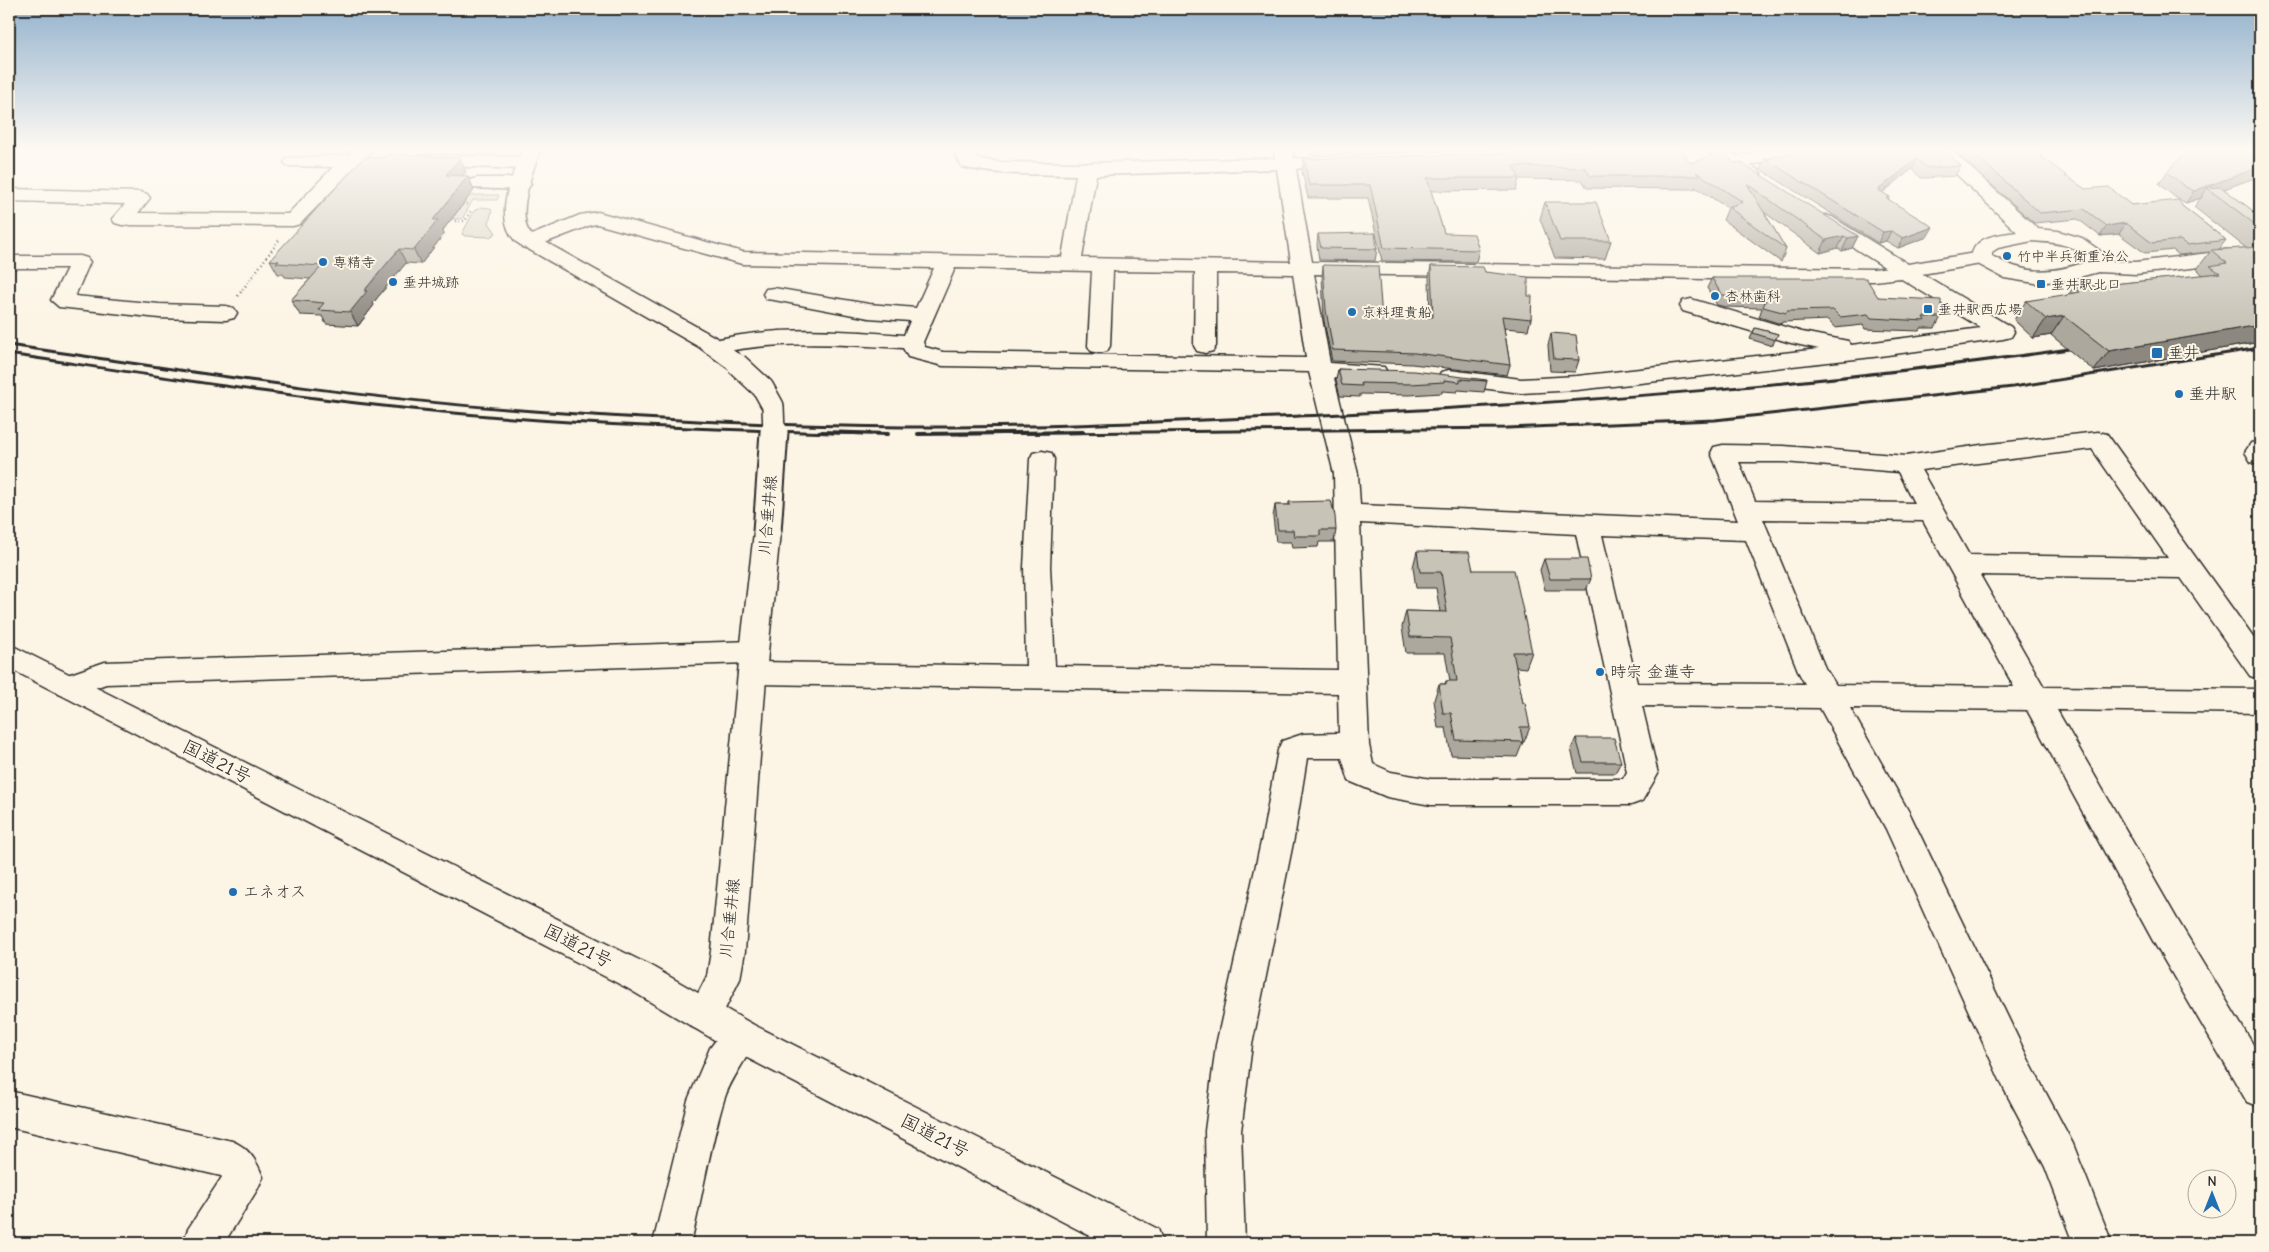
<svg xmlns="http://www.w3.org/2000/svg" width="2269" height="1252" font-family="'Comic Neue','Klee One',sans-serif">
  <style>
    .green { fill: #ded8ca; stroke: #84827a }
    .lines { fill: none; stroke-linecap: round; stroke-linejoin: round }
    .minor-casing { stroke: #2b2b2b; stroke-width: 3 }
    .major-casing { stroke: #2b2b2b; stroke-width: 3 }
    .highway-casing { stroke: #2b2b2b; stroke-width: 3 }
    .path { stroke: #2b2b2b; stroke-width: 2.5; stroke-dasharray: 1 3; stroke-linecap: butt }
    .minor { fill: #fcf5e5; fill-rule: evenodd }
    .major { fill: #fcf5e5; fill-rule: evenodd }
    .highway { fill: #fcf5e5; fill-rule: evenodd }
    .rail-far1 { stroke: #2b2b2b; stroke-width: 3 }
    .rail { stroke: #2b2b2b; stroke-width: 4 }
    .major-bridge-far1-casing { stroke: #2b2b2b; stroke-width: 24; stroke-linecap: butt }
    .major-bridge-casing { stroke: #2b2b2b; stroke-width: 31; stroke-linecap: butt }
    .major-bridge-far1 { stroke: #fcf5e5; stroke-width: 21 }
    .major-bridge { stroke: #fcf5e5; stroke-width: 27 }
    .wall { fill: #aca89d; stroke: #2b2b2b }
    .shaded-wall { fill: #8c8880; stroke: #2b2b2b }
    .building { fill: #c8c3b7; stroke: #2b2b2b }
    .poi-dot { fill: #1f6fb2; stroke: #fcf5e5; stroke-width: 2 }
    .labels { text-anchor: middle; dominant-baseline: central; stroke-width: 4; stroke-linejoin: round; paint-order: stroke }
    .far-poi-label { font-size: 14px; fill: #2b2b2b; stroke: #fcf5e5; text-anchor: start }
    .poi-label { font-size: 16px; fill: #2b2b2b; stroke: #fcf5e5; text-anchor: start }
    .street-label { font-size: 16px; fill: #2b2b2b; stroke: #fcf5e5 }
    .near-street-label { font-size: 19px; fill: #2b2b2b; stroke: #fcf5e5 }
  </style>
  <rect width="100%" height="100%" fill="#fcf5e5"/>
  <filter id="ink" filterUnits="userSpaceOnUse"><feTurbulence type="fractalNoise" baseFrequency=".02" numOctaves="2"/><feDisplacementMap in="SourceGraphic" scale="10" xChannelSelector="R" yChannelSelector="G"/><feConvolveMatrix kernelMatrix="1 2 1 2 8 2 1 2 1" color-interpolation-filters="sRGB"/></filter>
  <g filter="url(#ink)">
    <path class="green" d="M459,195h40l-2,5h-24l-11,19h-38z
      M481,207l9,1 2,2 -3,13 7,10 -6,4 -25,-1 -3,-2 12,-23z"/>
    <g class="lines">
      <g class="minor-casing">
        <path id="minor" d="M352,150h19l-4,7 3,4 -3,4 -12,2 -55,57 -7,2 -171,-1 -7,-2 -3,-4 13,-15 -116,-3v-12l131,3 7,2 3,4 -12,15 150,1 45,-47 -46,-1 -3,-4 3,-4 61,-3z
          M958,150h18v8l23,4 88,1 188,-5 -1,-8h18l2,8 16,1 3,4 -3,4 -14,2 16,93 562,7 30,-4 7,2 100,60 3,5 -3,5 -8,2 -130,18 -296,33 -56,3 -72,-9 -8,-2 -3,-5 3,-5 8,-2 72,9 56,-3 242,-27 -28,-6 -108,-32 -3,-5 3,-5 8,-2 111,33 46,9 3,4 130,-17 -81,-50 -26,3 -560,-7 16,89 54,4 3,5 -3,5 -8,2 -42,-1 24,96 2,31 378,16 -27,-68 3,-6 9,-2 61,1 122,10 75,-11 117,-13 9,2 153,213v32l-10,-3 -69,-98 -201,-3 64,112 216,2v24l-203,-3 120,209 83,137v51l-13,-5 -94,-161 -126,-231 -177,-2 59,104 121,251 43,81 39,99h-38l-29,-76 -41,-78 -118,-260 -66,-121 -178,-2 16,68 -16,27 -11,4h-200l-44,-8 -38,-16 -7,-23h-35l-12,75 -43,212 -11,86 4,112h-38l-2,-112 11,-86 47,-212 15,-83 4,-9 21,-7 36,-1 -1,-40 -586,-9 -10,-3 -4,-8 4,-8 6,-2 -642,21 -37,13 -10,-3 -4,-8 4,-8 46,-16 649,-21 10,3 4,8 -4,8 -7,2 269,4 -2,-99 6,-108 3,-6 9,-2 9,2 3,6 -4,108 5,99 283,4 -4,-196 -25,-102 -366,-6 -35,-9 -5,-9c-64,-4 -126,-8 -189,6l-8,-2 -3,-5 3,-5c65,-17 132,-12 198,-7l6,-14 -41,-3 -95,-18 -8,-1 -3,-5 3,-5 8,-1 95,16 47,4 18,-40 -192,-4 -145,-40 -6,1 -62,24 -7,-2 -3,-4 3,-4 58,-24 18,-3 145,40 319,5 14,-82c-38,-1 -76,1 -114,-8l-6,-11zM1277,169l14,93 -209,-4 14,-83zM955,268l137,3 -4,75 3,5 8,2 8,-2 3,-5 3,-75 82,1 -1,74 3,5 8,2 8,-2 3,-5v-73l77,1 13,84 -363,-6 -18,-5 -2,-5zM2092,449l76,109 -199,-3 -48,-85zM1739,462h45l114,10 16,31 -159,-2zM1763,519l160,2 91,166 -178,-2 -11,-17zM1360,523l216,11 51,238 -4,7h-192l-40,-7 -18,-8 -4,-19zM1602,535l144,5 53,133 6,11 -168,-1z
          M1773,150h48l-2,4 -7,2 -57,8 -19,6 -7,-2 -3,-4c8,-11 34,-12 47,-14z
          M1931,150h20l87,79 20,2 24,7 21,15 4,8 29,1 73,-9 51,-2v12l-51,3 -73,8 -38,-2 -30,8 -33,3 -31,-5 -30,-16 -3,-4c3,-23 27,-23 46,-26zM2032,241c16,1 48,2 54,21 -36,12 -61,13 -94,-6v-4l6,-4z
          M423,155l103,2 7,2 3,4 -3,4 -7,2 -110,-4 -3,-4 3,-4z
          M477,178h44l7,2 3,4 -3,4 -7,2 -51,-2 -3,-4 3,-4z
          M9,256h71l7,2 3,4 -15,34 84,8 67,2 8,2 3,5 -3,5 -8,2 -67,-2 -100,-11 -8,-7 16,-32h-58z
          M2260,441v23l-9,-2 -6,-10 6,-9z
          M740,1019l12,5 5,12c-9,23 -26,41 -33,64 -14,46 -22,97 -33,143h-38l35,-143 22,-52 18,-24z
          M9,1091l223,50c17,7 24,19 31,36l-6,13 -33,53h-41l5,-14 34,-52 -1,-1 -212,-49z"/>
      </g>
      <g class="major-casing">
        <path id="major" d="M522,150h18c-7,20 -25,67 -9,84l184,103 30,22 3,5 -3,5 -8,2 -8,-2 -30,-22 -183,-105c-23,-25 -5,-63 6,-92z
          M1705,150h22l31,20 3,4 -3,4 -7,2 -7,-2z
          M1825,215l7,2 76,47 73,-12 7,2 3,4 -3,4 -7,2 -77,13 -7,-2 -79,-50 -3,-4 3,-4z
          M767,523l9,2 4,7 -12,120 -23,299 -5,28 -24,48 -12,5 -12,-5 -5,-12 20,-39 4,-25 29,-299 14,-120 4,-7z"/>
      </g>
      <g class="highway-casing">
        <path id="highway" d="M9,644l642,322 101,58 406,205 5,14h-59l-376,-195 -101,-60 -618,-320z"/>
      </g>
      <path class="path" d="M458,205l11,-1
        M455,221h10l7,-12
        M238,296l42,-57"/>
      <use href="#minor" class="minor"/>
      <use href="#major" class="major"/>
      <use href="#highway" class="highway"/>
      <path class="rail-far1" d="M9,345c166,24 331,51 498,64 132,10 265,17 397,18 140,1 279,-6 419,-12 254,-12 508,-31 760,-68
        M9,354c148,22 296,46 445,59 138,13 278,17 417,21
        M960,434l547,-6 208,-8 298,-33 247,-39"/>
      <path class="rail" d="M822,432l66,2
        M918,434l165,-2"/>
      <g class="major-bridge-far1-casing">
        <path id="major-bridge-far1" d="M737,364l26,24 10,18 1,28"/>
      </g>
      <g class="major-bridge-casing">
        <path id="major-bridge" d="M767,532l7,-100"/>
      </g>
      <use href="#major-bridge-far1" class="major-bridge-far1"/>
      <use href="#major-bridge" class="major-bridge"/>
    </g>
    <path class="wall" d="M1310,150h178l-177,6z
      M1945,150l16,16 -6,10 -30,2h-4l-9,-9 -30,24 8,4 -2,3 39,37 -29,11 -12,-7 -8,2 -118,-74 5,-10z
      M1953,150h80l33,27 19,12 46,16 51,1 44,34 -7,9 27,-1 -52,-41 7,-9 -15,5 -10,-5 -17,-14 8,-12 93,-22v26l-36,13 36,27v126l-166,29 -43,-36 -18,3 -19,-18 12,-19 40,-4 3,-3 4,-6 130,-13 -6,-6 13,-17 -31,3 -6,-5 -28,3 -26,-19 -19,2 -22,-17 -44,4z
      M1304,159l430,4 124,73 -6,12 -10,3 -4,-3 -18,5 -56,-41 22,37 -5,13 -58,-42 5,-12 -33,-21v2l-108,-1 -5,-8 -63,-1 -3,11 -85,1 13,42 35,17 -3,12 -94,-1 -14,-63h-60l-6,-27z
      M466,172l-4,4h6l6,14 -31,40 1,4 -23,30 -15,-1 -33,40 1,2 -16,21 -32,-2 -4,-8 -22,-1 -9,-15 19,-21 -25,-2 -2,-3h-5l-8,-14z
      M1545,202l66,39 -6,18 -50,-1 -15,-39z
      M1318,234l59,15 -2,12 -56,-1 -2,-15z
      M1323,265l59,53 48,-1 -1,-40 2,-11 54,6 43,24 3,23 -3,11 -24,-2 6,37 -3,10 -95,-11 -80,-3 -8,-40 -2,-45z
      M1712,278l166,19 63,20 -6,11h-14l-2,3 -54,-2 -2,-4 -28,3 -7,-8 -46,2 -1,2 -22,-7 3,-9 -36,-1 -9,-2 -10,-17z
      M1755,328l23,6 -6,12 -22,-7z
      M1551,333l28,27 -4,12 -25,-1 -2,-26z
      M1338,369l149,12 -3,11 -26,-2 -1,2 -15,-1v2l-33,2 -49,-1v3l-20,-1 -4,-16z
      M1289,502l47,28 -2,12h-15l-1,5 -26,1 -1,-6h-15l-3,-25 2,-12h14z
      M1417,551l56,19 59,82 -6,16 -10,-1 7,36 7,24 -6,15h-1l-6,15 -66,-2 -5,-27h-8l-4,-28 5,-16h6l1,-3h4l-5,-28h-39l-4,-26 4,-16 34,1 -4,-24h-20l-3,-21z
      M1544,559l47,20 -5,11h-41l-5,-20z
      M1576,738l45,24 -6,11h-38l-6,-24z"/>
    <path class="shaded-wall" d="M460,158l6,14 -14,16 -6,-13z
      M1917,159l-5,10 -39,31 5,-10z
      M2260,167v9l-47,17 -6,-5 -6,10 -15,5 8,-12z
      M468,176l6,14 -31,40 1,4 -23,30 -7,-14 19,-30z
      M2126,223l-7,11 -19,2 7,-10z
      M1933,227l-6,10 -29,11 5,-10z
      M1891,231l-5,10 -8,2 5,-11z
      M1844,236l-6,12 -18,5 6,-13z
      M1858,236l-6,12 -10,3 6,-13z
      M399,249l7,14 -33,40 1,2 -16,21 -8,-14 14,-21z
      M2064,316l-13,19 -18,3 13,-19z
      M2260,325v17l-166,29 15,-20z"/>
    <path class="building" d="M1609,150h73l8,13 34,-11 10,11 6,-1 118,74 -10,2 -4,-2 -18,4 -79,-56 39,65 -58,-42 15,-5 -47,-30 3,4h-109l-4,-8 -72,-2 5,12h-92l17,55 30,1 5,16 -95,-2 -14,-63h-61l-5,-26z
      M1804,150h141l16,16 -30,2 -5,-1 -9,-8 -39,31 12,7 -4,1 47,29 -30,11 -12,-7 -8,1 -118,-73z
      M1970,150h63l34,26 -2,1h3l17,12 24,-2 22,18 48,-5 3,6 44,34 -39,5 -7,-5 -28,3 -26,-20 -19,3 -23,-17 -44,4z
      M2188,150h72v17l-66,24 -10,-5 -17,-14z
      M396,154l64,4 -14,17 22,1 -35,44h5l-24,30 -15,-1 -35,42h3l-17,21 -32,-2 6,-7 -33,-3 31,-34 -46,-3 3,-2 -9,-1 94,-103 20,1 2,-3z
      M2221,187l39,29v12l-53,-40z
      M1545,202h51l15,39h-51z
      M1375,233l2,16 -56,-1 -3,-14z
      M2260,247v78l-151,26 -45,-35 -18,3 -20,-18 37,-6 3,2 2,-3 12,-2 -7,-4 147,-15 -10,-7 17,-3 -16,-13z
      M1323,265l55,1 4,52 51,-1 -2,-51 52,1 2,5 43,5v19h4l-1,23 -29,-3 8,49 -95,-12 -82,-3 -7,-40z
      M1712,278h154l12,19 63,3v17h-18l2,4 -54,-3 -3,-4 -28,3 -7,-7 -46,1 -1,2 -23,-6 4,-10h-37l-9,-3z
      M1755,328l23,6 -3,6 -22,-7z
      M1551,333l25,2 3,25 -25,-1z
      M1338,369l76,2 73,9v1l-27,-2v3l-16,-2v2l-33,2 -50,-1 1,3 -20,-1z
      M1331,501l4,15 1,14h-16v6h-26l-1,-6h-15l-3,-25h15l-1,-3z
      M1417,551l52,1 4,18h41l18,82h-19l10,51h2l5,24h-10l3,15 -67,-2 -5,-27h-8l-4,-29h7v-3h11l-7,-43 -40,-1 -4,-26 41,1 -6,-40h-21z
      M1544,559h43l4,20h-41z
      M1576,738h38l7,24h-38z"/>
  </g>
  <linearGradient id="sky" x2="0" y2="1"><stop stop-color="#93b2cd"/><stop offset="0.46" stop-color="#fefaf3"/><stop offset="1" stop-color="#fefaf3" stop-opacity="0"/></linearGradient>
  <rect width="2269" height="326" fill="url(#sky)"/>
  <g class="poi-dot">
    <circle cx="2007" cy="256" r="5"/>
    <circle cx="323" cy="262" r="5"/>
    <circle cx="393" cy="282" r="5"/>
    <rect x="2036" y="279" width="10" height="10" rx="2.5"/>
    <circle cx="1715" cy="296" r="5"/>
    <rect x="1923" y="304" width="10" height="10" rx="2.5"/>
    <circle cx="1352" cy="312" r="5"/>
    <rect x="2151" y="347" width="12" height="12" rx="2.5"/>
    <circle cx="2179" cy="394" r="5"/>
    <circle cx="1600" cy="672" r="5"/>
    <circle cx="233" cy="892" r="5"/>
  </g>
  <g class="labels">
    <g class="far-poi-label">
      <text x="2017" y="256">竹中半兵衛重治公</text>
      <text x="333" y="262">専精寺</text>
      <text x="403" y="282">垂井城跡</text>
      <text x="2051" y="284">垂井駅北口</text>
      <text x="1725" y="296">杏林歯科</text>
      <text x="1938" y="309">垂井駅西広場</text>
      <text x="1362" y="312">京料理貴船</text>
    </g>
    <g class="poi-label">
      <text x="2168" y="353">垂井</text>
      <text x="2189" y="394">垂井駅</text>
      <text x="1610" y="672">時宗 金蓮寺</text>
      <text x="243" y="892">エネオス</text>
    </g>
    <g class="street-label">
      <text transform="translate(768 515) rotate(-85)">川合垂井線</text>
      <text transform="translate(730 918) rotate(-84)">川合垂井線</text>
    </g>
    <g class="near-street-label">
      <text transform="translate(217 762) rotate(27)">国道21号</text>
      <text transform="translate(578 946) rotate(27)">国道21号</text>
      <text transform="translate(935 1136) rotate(27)">国道21号</text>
    </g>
  </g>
  <rect width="2269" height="1252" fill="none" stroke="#fcf5e5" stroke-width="30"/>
  <rect x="15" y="15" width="2239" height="1222" fill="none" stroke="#2b2b2b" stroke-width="2" filter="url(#ink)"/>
  <g transform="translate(2212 1194)"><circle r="24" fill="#fcf5e5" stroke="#a8a49b"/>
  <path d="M0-4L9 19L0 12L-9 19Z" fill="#1f6fb2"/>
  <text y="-8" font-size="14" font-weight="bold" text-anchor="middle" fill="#2b2b2b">N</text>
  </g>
</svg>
